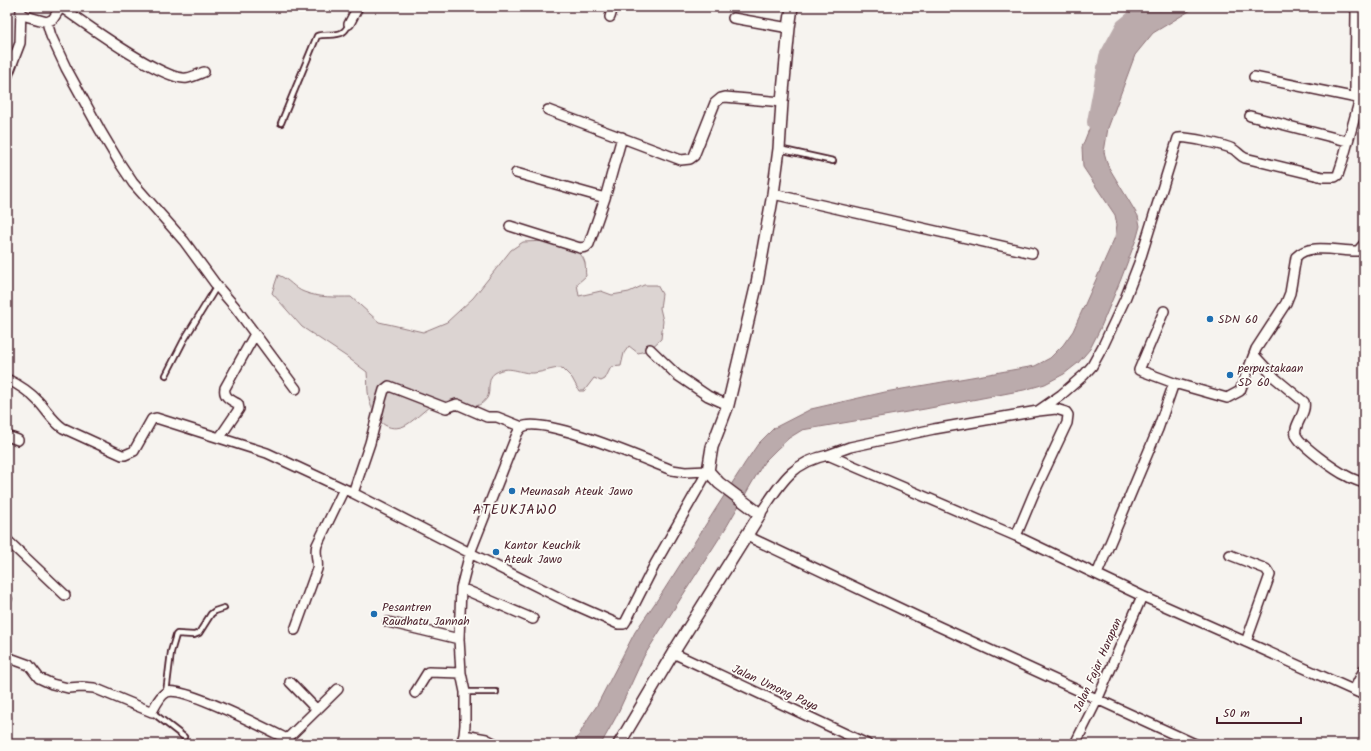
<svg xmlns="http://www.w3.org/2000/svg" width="1371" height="751" font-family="Kalam,sans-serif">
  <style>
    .green { fill: #dcd4d2; stroke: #937a7e }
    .water { fill: #bbabac; stroke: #8e7378 }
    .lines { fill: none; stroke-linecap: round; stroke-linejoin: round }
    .river { stroke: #bbabac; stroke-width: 20 }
    .service-casing { stroke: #4a1f2b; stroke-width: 8 }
    .minor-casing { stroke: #4a1f2b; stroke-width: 12 }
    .tertiary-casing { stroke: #4a1f2b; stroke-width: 14 }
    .service { stroke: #fdfcf7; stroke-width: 4.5 }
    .minor { stroke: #fdfcf7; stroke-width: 9 }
    .tertiary { stroke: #fdfcf7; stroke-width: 11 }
    .poi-dot { fill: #1f6fb2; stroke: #fdfcf7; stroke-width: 1.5 }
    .labels { text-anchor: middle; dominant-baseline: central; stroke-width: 3.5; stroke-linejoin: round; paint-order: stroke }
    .poi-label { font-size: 12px; fill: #4a1f2b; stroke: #fdfcf7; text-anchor: start }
    .street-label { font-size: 12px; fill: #4a1f2b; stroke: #fdfcf7 }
    .quarter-label { font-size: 14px; letter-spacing: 1px; fill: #4a1f2b; stroke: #fdfcf7 }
  </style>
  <rect width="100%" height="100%" fill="#f6f3ef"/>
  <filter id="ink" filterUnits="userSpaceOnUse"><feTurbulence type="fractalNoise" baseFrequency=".025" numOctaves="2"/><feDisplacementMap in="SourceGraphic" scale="8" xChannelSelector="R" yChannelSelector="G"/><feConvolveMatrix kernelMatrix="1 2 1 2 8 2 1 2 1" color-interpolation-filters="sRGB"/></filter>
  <g filter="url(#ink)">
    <path class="green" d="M546,241c15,2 35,6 39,22 1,4 0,9 1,13l-9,8 2,12 22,-5 11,4 17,-3 15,-7h13l5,9 -2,14 3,13 -2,18 -12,11 -11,3 -9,-7 -5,7 -3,13 -10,1 -6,12 -4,2 -7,-3 -10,13h-5l-7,-13 -10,-10c-10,0 -18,4 -28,5 -14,1 -25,-9 -39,0 -5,3 -5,8 -6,13 0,4 0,9 -2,12 -10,16 -38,7 -53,5 -7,5 -24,21 -30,23 -20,8 -32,-11 -35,-28 -2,-8 -1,-17 -2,-26l-20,-15 -45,-30 -30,-34 6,-18c11,4 17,14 26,17 15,6 32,5 47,5l28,25 44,10 24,-10 26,-24 38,-48 12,-8z"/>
    <path class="water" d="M1165,7h31l-43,26 -18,22 -27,73 -4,24 4,14 30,50 2,10 -3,11 -16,42 -21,50 -10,20 -12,14 -14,11 -19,10 -21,6 -99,19 -123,21 -13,8 -12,11 -13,13 -37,64 -83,130 -28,61 -15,27h-27l15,-27 7,-10 39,-75 29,-42 81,-127 13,-19 16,-16 37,-19 74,-17 150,-26 15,-8 13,-13 10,-14 42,-94 2,-12 -2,-10 -32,-48 -1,-20 44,-112z"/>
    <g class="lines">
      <path class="river" d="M1097,122l12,-65 16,-29 26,-21"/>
      <g class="service-casing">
        <path id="service" d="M281,123l36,-87c8,-3 19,1 26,-4 3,-2 5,-6 6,-8
          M779,149l54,12
          M166,375l18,-35 33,-54
          M7,604l2,-5
          M465,692h31
          M166,693l5,-41 5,-17 1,-1 17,1 5,-2 12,-19 4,-3 9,-3
          M152,712l32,25"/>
      </g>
      <g class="minor-casing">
        <path id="minor" d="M61,7c22,15 103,75 126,71 6,-1 12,-4 17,-6
          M1355,7l1,6 -1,75 2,10 7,10
          M22,15l25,7 4,14 15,32 34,62 19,32 14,21 51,58 33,45 18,21 61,82
          M610,17l3,-10
          M733,18l56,10
          M47,22l6,-3 8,-12
          M349,24l9,-17
          M7,77l13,-34 1,-36
          M1254,77l103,21
          M548,110l133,50 9,-1 4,-3 21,-53 6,-5 4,-1 57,5
          M1250,116l97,25
          M516,173l89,25
          M773,194l259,59
          M510,226l70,22 6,-1 3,-3 16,-46 17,-61
          M1164,311l-25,59 35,13
          M650,349l27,26 31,21 20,9
          M1254,355l21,23 29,24c3,11 -11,23 -8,33 4,10 40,36 51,41 5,3 11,5 17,7
          M7,379c12,6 22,12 31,22 9,9 14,20 25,27l59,27h3l9,-4 18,-32 4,-1 111,35 86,40 117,60 96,48 52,23h6l2,-3 29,-57 53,-93
          M1038,411l23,-16 23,-20 8,-9 11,-20 22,-47 14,-36 39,-125c7,-2 47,7 55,11 4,2 7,7 12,9l78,19h12l3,-2 4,-12 17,-61
          M7,436l11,4
          M220,437l19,-28 -1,-5c-7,-4 -15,-7 -13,-16l30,-54
          M828,455l22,-8 84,-18 104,-18 18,-2 10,3 2,3 -1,8 -33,70 -18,43
          M353,493l17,-50 11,-43 3,-10 5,-4 57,22 11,-4 30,13h10l25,10
          M760,514c20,-29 30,-51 68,-59l188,81 126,60 104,46 118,53
          M747,536l169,80 279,128
          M7,540l58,55
          M1230,555l36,14 4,6 -24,67
          M1097,574l61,-145 16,-46 53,15 13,-7 16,-42 30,-46 4,-10 6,-36c13,-15 45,-5 62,-6l6,-7
          M461,588l72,31
          M388,622l71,17
          M295,630l22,-61c2,-8 -3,-15 0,-24l27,-56
          M673,653l194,91
          M7,657l22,8 10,13 13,6 16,4 14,-1 12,1 58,24c3,-6 8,-17 15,-20 16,-6 102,38 120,47l51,-50
          M290,682l27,28
          M1354,690l10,-20
          M415,693l13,-21 33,1
          M464,735l22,4 10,5
          M461,744l3,-9 1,-10v-33l-4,-19 -2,-34 2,-51 9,-35 47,-119c1,-2 3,-5 5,-7 21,-12 126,34 150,43l13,2 23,-1
          M1075,744l23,-46 44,-102"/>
      </g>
      <g class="tertiary-casing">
        <path id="tertiary" d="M619,744l54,-91 87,-139 -41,-31 -11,-12 4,-24 16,-42 29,-122 16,-89 6,-45 3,-47 7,-74 3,-21"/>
      </g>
      <use href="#service" class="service"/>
      <use href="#minor" class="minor"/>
      <use href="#tertiary" class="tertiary"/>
    </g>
  </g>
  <g class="poi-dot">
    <circle cx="1210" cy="319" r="4"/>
    <circle cx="1230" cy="375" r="4"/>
    <circle cx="512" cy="491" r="4"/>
    <circle cx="496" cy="552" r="4"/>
    <circle cx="374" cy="614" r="4"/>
  </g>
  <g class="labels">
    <g class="poi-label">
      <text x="1218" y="319">SDN 60</text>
      <text x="1238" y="368">perpustakaan<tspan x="1238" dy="14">SD 60</tspan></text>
      <text x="520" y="491">Meunasah Ateuk Jawo</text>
      <text x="504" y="545">Kantor Keuchik<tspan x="504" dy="14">Ateuk Jawo</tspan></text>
      <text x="382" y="607">Pesantren<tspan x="382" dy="14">Raudhatu Jannah</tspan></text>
    </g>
    <g class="street-label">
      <text transform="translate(1098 665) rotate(-66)">Jalan Fajar Harapan</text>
      <text transform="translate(775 688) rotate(25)">Jalan Umong Paya</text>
    </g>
    <g class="quarter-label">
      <text x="515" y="510">ATEUKJAWO</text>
    </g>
  </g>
  <rect width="1371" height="751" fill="none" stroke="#fdfcf7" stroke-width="24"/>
  <rect x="12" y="12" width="1347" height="727" fill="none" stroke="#4a1f2b" stroke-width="1.5" filter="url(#ink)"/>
  <path d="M1217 717v6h84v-6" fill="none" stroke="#4a1f2b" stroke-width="2"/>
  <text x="1223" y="717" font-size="12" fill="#4a1f2b" stroke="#fdfcf7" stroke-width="3" paint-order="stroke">50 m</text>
</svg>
